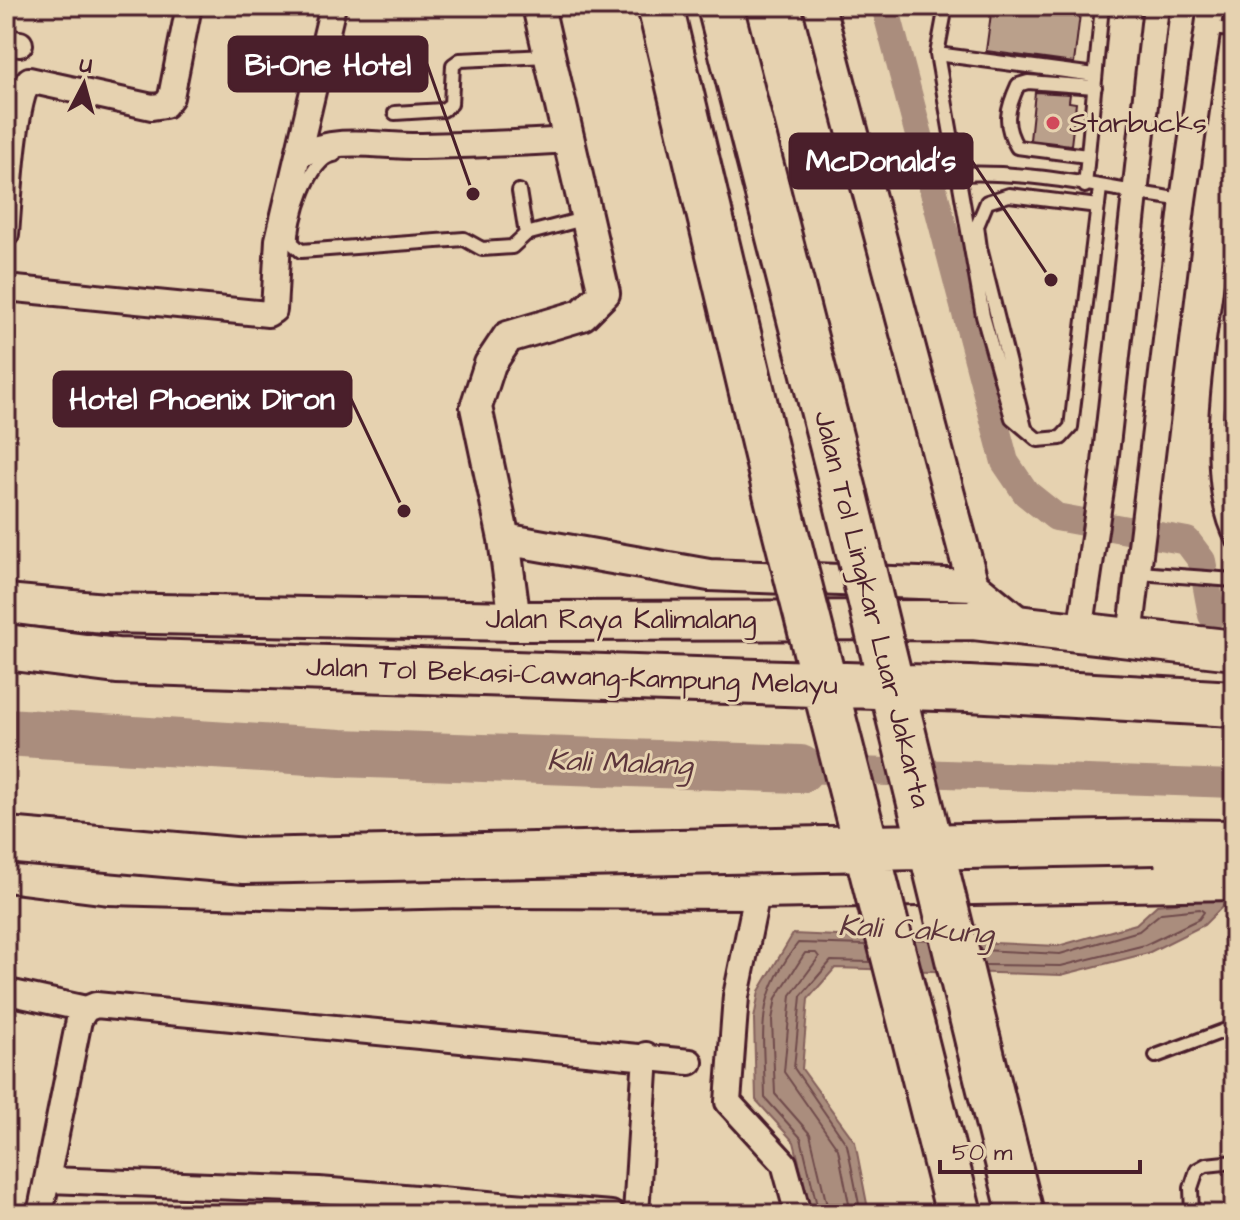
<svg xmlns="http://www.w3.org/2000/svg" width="1240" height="1220" font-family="'Architects Daughter',sans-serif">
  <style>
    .water { fill: #aa8d7d; stroke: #84615c; stroke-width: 2 }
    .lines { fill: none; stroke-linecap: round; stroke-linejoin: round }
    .shore { stroke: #704b4c; stroke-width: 2 }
    .canal { stroke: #aa8d7d; stroke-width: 28 }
    .river { stroke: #aa8d7d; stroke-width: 48 }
    .building { fill: #baa08b; stroke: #4a1f2b; stroke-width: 2 }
    .service-casing { stroke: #4a1f2b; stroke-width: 18 }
    .minor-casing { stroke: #4a1f2b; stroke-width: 30 }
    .tertiary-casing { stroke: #4a1f2b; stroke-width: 36 }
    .primary-casing { stroke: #4a1f2b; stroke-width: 44 }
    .motorway-casing { stroke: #4a1f2b; stroke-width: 50 }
    .service { stroke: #e6d2b0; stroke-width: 12 }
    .minor { stroke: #e6d2b0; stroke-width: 24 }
    .tertiary { stroke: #e6d2b0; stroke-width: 30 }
    .primary { stroke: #e6d2b0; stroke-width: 38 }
    .motorway { stroke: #e6d2b0; stroke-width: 44 }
    .motorway-bridge-casing { stroke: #4a1f2b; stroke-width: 50; stroke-linecap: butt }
    .motorway-bridge { stroke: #e6d2b0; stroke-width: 44 }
    .poi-dot { fill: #d1495b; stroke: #e6d2b0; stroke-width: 3 }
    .labels { text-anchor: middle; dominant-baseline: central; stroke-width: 6; stroke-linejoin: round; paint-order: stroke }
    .poi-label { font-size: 28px; fill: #4a1f2b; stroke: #e6d2b0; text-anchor: start }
    .street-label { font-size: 28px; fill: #4a1f2b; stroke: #e6d2b0 }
    .water-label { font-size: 30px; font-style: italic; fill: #5d353b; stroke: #e6d2b0 }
    .leader { fill: none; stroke: #4a1f2b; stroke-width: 3 }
    .callout-dot { fill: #4a1f2b; stroke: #e6d2b0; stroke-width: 3 }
    .callout { fill: #4a1f2b; stroke: #4a1f2b; stroke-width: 3 }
    .callout-label { font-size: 30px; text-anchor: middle; font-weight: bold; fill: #fff }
  </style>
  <rect width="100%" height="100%" fill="#e6d2b0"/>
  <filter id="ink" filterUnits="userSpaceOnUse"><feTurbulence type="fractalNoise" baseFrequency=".0125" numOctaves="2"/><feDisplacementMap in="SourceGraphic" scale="16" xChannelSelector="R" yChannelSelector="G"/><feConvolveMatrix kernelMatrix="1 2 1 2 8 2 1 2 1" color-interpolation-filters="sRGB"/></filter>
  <g filter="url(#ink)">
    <path class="water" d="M1232,897l-28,28 -56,28 -87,22 -226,-7 -27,31 -6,70 53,73 14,72h-57l-18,-72 -38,-42 -2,-81 5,-28 34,-57 265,12 78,-22 21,-19z"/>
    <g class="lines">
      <path class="shore" d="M981,950l79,4 79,-23 22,-18 39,-4 4,3 -5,7 -54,26 -84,21 -77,-1
        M819,1214l-18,-76 -36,-40c-1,-69 -12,-96 33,-155l68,2
        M829,1214l-19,-80 -35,-40 -3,-74 4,-22 29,-45h11l3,4 -28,38 -7,77 54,77 13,65
        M861,1214l-14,-69 -53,-77 7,-72 30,-35 40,1"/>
      <path class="canal" d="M885,6l120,456 21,31 30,24 131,24 15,20 10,54
        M800,769l434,15"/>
      <path class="river" d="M6,732l335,21 459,16"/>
    </g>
    <path class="building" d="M992,6h89l-7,57 -88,-12z
      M1035,92l35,2 -1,8 7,1 -5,42 -41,-5z"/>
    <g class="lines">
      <g class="service-casing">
        <path id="service" d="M946,6l-9,48 21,120
          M1207,28l27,2
          M937,54l158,21
          M395,113l48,-3 8,-6 2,-39 7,-5 87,-4
          M334,155c-24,2 -44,66 -42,88l9,8 163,-12 18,10 30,-2 14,-13 61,-16
          M1087,156l-70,-9c-14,-23 -10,-38 1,-62l10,-3 67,5
          M1085,186l17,-180
          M1100,188l-29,239 -10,11 -23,2 -26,-22 -29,-102 -25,-142c73,-4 152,15 225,26
          M519,191l7,43
          M1234,268c-9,74 -37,210 0,274
          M1025,428l-45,-180 -3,-22 10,-24 22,-7 89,11
          M1139,573l95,7
          M1156,1056l78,-29
          M1192,1214l-1,-26 6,-18 9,-5 28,-3"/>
      </g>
      <g class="minor-casing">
        <path id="minor" d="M6,42l14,2
          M300,155c40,-20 79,-8 122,-9 50,-1 99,-3 149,-6
          M6,234c3,-33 7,-129 23,-154l123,27 13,-2 6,-8 18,-91
          M6,288l262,26 6,-4 4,-70 55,-234
          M1080,632l25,-169 51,-457
          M1130,637l53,-437 28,-194
          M758,889l-22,107 -8,106 56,61 14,51
          M8,992l78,17 10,-4 594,57
          M48,1180l271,10 292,24
          M40,1214l39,-194 7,-11
          M636,1214l10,-159"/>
      </g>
      <g class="tertiary-casing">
        <path id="tertiary" d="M819,6l154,579 49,40
          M504,539l205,36 264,10
          M515,621l-11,-82 -28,-132 14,-43 18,-27 74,-22 22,-22 -66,-287"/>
      </g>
      <g class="primary-casing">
        <path id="primary" d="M6,604l99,9 410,8 458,-1 261,30
          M6,872l103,13 227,6 127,-3 295,1 476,-9"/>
      </g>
      <g class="motorway-casing">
        <path id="motorway" d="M660,6l120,504
          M720,6l125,489
          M1155,842l79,1
          M913,1031l46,183
          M978,1041l43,173"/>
      </g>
      <use href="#service" class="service"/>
      <use href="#minor" class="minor"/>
      <use href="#tertiary" class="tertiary"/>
      <use href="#primary" class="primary"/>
      <use href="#motorway" class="motorway"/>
      <g class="motorway-bridge-casing">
        <path id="motorway-bridge" d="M845,495l133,546
          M780,510l133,521
          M6,647l111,14 852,28 265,15
          M6,840l239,21 910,-19"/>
      </g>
      <use href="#motorway-bridge" class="motorway-bridge"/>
    </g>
  </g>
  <circle class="poi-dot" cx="1053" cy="123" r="8"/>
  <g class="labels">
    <g class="poi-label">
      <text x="1069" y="123">Starbucks</text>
    </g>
    <g class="street-label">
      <text transform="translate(872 609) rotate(76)">Jalan Tol Lingkar Luar Jakarta</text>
      <text x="621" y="619">Jalan Raya Kalimalang</text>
      <text transform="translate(572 676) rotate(2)">Jalan Tol Bekasi–Cawang–Kampung Melayu</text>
    </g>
    <g class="water-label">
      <text transform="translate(620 763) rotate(2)">Kali Malang</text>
      <text transform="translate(916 930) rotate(3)">Kali Cakung</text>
    </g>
  </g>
  <path class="leader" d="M473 194L427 64M1051 280L972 161M404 511L351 399"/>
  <g class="callout-dot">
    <circle cx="473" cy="194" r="8"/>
    <circle cx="1051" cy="280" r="8"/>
    <circle cx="404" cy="511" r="8"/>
  </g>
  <g class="callout">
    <rect x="229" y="37" width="198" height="54" rx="8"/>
    <rect x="790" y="134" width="182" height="54" rx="8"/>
    <rect x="54" y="372" width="297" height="54" rx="8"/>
  </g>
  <g class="callout-label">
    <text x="328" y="75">Bi-One Hotel</text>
    <text x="881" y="171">McDonald's</text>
    <text x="202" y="409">Hotel Phoenix Diron</text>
  </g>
  <rect width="1240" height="1220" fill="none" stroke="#e6d2b0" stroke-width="32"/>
  <rect x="16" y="16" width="1208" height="1188" fill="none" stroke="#4a1f2b" stroke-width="3" filter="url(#ink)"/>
  <g transform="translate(84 84) rotate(6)" stroke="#e6d2b0" stroke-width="6" paint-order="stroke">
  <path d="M0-6L14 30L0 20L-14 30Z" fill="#4a1f2b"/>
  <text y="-12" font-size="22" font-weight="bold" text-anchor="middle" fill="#4a1f2b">U</text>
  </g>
  <path d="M940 1160v12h200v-12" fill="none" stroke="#4a1f2b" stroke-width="4"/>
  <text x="952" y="1160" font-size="24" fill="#4a1f2b" stroke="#e6d2b0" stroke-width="6" paint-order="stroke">50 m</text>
</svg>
